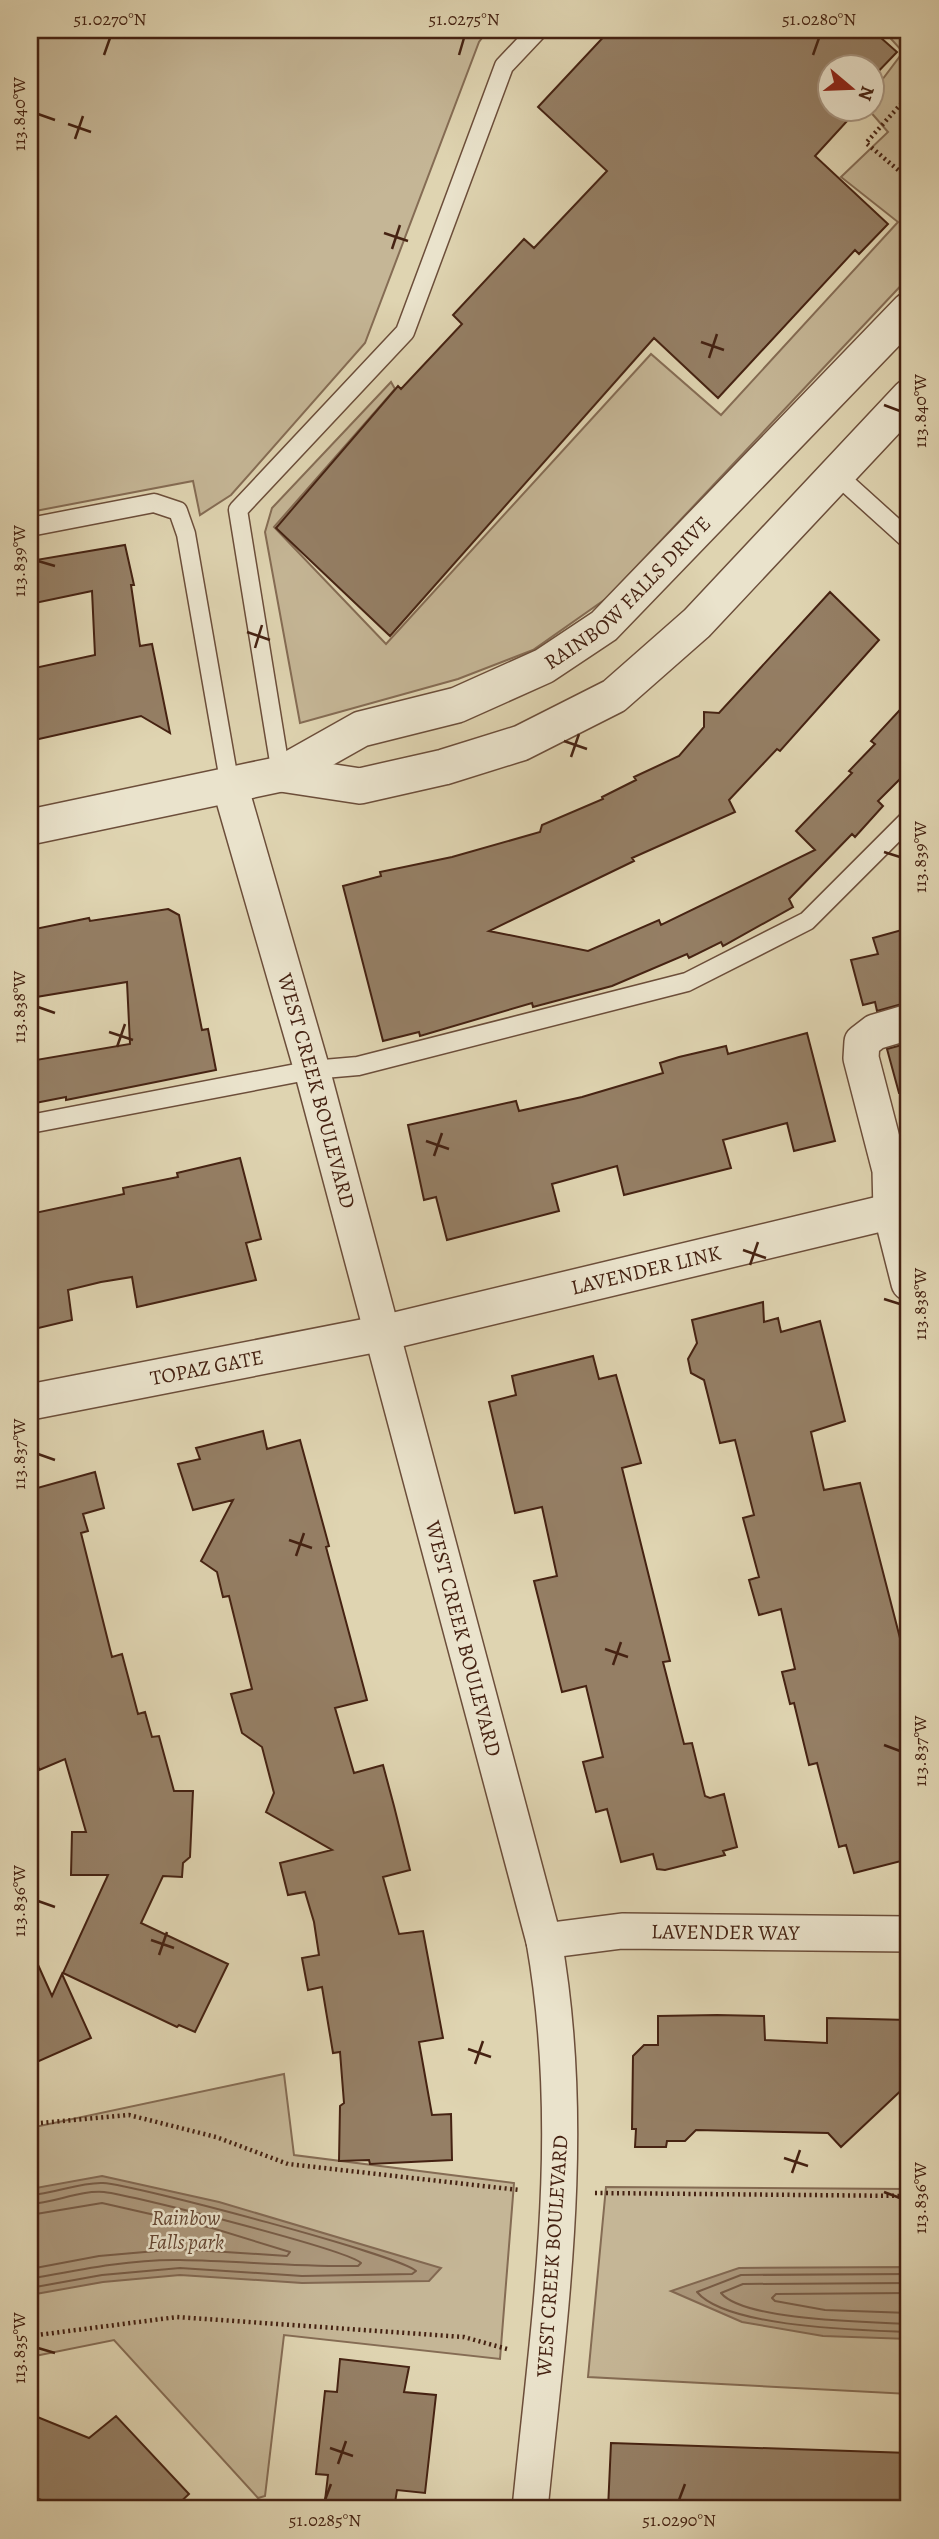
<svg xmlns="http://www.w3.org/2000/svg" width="939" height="2539" font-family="Alegreya,serif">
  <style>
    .green { fill: #c5b696; stroke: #856c54; stroke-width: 2 }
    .water { fill: #ab977b; stroke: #826851; stroke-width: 2 }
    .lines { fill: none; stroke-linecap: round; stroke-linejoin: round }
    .shore { stroke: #785c46; stroke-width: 2 }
    .building { fill: #957f65; stroke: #452212; stroke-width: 2 }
    .service-casing { stroke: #6c4e3a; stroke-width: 21 }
    .minor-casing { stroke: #6c4e3a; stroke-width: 38 }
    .path { stroke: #452212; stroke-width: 4.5; stroke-dasharray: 2 3.5; stroke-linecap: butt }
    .service { stroke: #eae3cc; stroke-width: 18 }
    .minor { stroke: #eae3cc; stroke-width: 35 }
    .ticks { fill: none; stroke: #452212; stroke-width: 2.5 }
    .labels { text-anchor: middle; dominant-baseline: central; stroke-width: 5; stroke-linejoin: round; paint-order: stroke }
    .street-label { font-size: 21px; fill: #452212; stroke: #eae3cc }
    .park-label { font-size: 21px; font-style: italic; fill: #654733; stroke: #eae3cc }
    .neatline { fill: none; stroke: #452212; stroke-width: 2.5 }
    .ticks-label { font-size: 18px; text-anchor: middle; fill: #452212 }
  </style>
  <rect width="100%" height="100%" fill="#dfd4b1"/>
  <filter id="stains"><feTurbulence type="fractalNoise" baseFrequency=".00286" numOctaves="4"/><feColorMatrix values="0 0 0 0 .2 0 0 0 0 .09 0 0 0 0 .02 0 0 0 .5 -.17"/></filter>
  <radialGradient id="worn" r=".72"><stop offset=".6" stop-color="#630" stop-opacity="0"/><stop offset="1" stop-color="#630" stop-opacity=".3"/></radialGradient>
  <path class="green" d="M30,30h458l-9,12 -114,301 -134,152 -31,20 -7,-34 -163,31z
    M883,30h26v247l-302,321 -74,52 -75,29 -158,44 -35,-191 7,-24 119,-126 4,7 -121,138 112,117 265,-290 70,61 177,-193 -57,-45 47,-45 -20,-23 4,-1 1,-16 30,-40z
    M284,2074l10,81 220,28 -14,176 -216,-24 -19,161 -7,2 -144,-158 -84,17v-229z
    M606,2187l303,2v205l-321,-17z"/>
  <path class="water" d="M102,2176l117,26 222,66 -12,13 -127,2 -122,-8 -77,7 -73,13v-106z
    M909,2267v72l-86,-3 -81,-14 -71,-31 68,-23z"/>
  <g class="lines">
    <path class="shore" d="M30,2195c24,-1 49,-13 73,-12 33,2 299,73 313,88l-4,3 -110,2 -122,-8 -78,7 -72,13
      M30,2204c24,-1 50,-14 74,-12 28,3 244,58 257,71l-3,3c-60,1 -119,-5 -178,-6 -50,-1 -102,10 -150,19
      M30,2215l72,-12 110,25 78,24 -3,4 -108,-7 -80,7 -69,13
      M909,2274l-168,1 -44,17c30,36 166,38 212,40
      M909,2283l-166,1 -22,9c23,28 151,29 188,31
      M909,2293l-133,1 -4,4 3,3 50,9 84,3"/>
  </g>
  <path class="building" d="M610,30h262l25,22 -25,26v-12h-42v42h29l-44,48 73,68 -29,30 -4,-4 -137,148 -64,-60 -264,298 -114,-108 122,-142 3,3 61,-65 -9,-9 71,-76 10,9 73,-77 -69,-64z
    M125,545l9,40h-3l9,61 12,-2 18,89 -29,-17 -111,25v-72l65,-14 -3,-64 -62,13v-43z
    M830,592l49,48 -99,111 -3,-2 -48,51 6,12 -103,46 2,3 -145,70 99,20 71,-31 2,5 154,-75 -19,-19 56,-58 -3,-2 26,-27 -4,-3 38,-41v70l-31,31 5,5 -28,31 -3,-3 -63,65 4,8 -70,39 -2,-4 -32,16 -2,-4 -75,32 -79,21 -1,-4 -112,33 -1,-4 -36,9 -40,-155 38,-10 -1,-4 72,-15 88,-25 2,-7 61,-26 -1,-2 34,-17 -2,-3 45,-21 25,-29v-15l15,1z
    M168,909l11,6 23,115 6,-1 8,41 -150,30v-3l-36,7v-43l100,-17 -3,-62 -97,16v-68l59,-12 1,3z
    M909,928v74l-32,9 -2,-9 -12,3 -12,-45 27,-6 -5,-16z
    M807,1033l28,108 -41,10 -7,-28 -64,17 8,28 -107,27 -7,-29 -65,18 7,27 -112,29 -11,-43 -12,3 -16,-75 108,-24 3,10 63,-14 81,-24 -3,-10 19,-6 47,-11 2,8z
    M909,1043v49l-10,1 -12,-44z
    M240,1158l21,81 -15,4 10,37 -119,27 -5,-30 -31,5 -33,8 4,30 -42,10v-116l94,-20 -1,-6 55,-11 -1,-4z
    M763,1302l1,20 14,-4 3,14 39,-11 25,100 -34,11 13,58 36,-7 49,190v186l-55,14 -8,-28 -7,2 -22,-84 -8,2 -15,-62 -4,1 -8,-32 13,-3 -14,-60 -22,6 -10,-35 10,-3 -16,-59 11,-3 -19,-75 -15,3 -16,-63 -13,-7 -3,-14 9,-16 -5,-23z
    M593,1356l6,23 17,-4 25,88 -19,5 48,193 -7,1 21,82 8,-1 13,53 5,2 14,-4 13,53 -14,4 2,4 -60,15 -8,-1 -4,-15 -32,8 -14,-53 -11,3 -13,-50 20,-5 -17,-71 -24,6 -28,-111 23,-5 -15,-69 -27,6 -26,-111 27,-7 -4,-19z
    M263,1431l4,18 33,-9 29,106 -3,1 41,153 -32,8 19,65 29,-8 11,41 16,64 -27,7 16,57 24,-3 20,107 -24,4 13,73 19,-1 1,46 -82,4 -1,-4 -30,1 1,-55 4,-3 -4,-51 -7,1 -11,-66 -14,3 -6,-32 17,-3 -5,-33 -9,-30 -17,3 -8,-32 52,-13 -66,-38 8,-19 -12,-46 -20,-14 -11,-39 21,-5 -23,-93 -6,1 -6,-25 -16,-11 32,-61 -40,10 -15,-46 22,-5 -4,-11z
    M95,1472l9,36 -21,6 5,17 -7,2 31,124 10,-3 16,60 7,-2 7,25 7,-1 15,55h19l-3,66 -7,6 -1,14 -19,-1 -22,47 87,41 -33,68 -16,-7 -2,2 -114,-54 45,-98h-37l1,-43h14l-21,-73 -26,11 -9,-38v-242z
    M30,1947l22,49 10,-22 29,64 -61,27z
    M717,2015l47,1 1,24 62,3v-25l82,2v63l-68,64 -13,-14 -132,-3 -11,11h-18l-1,6h-31l1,-18h-4l1,-73 11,-11h14v-29z
    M340,2359l69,8 -5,25 32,3 -11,98 -28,-3 -3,19h-70l4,-34 -12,-1 9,-83 12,1z
    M30,2414l59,24 27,-22 73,78 -16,15h-106l-37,-13z
    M611,2443l298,10v56h-301z"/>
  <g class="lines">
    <g class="service-casing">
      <path id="service" d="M837,475l72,65
        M30,527l124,-24 24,8 8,23 44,252
        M281,774l-43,-264 167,-178 99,-266 34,-36
        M30,1124l282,-54 46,-4 329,-84 120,-61 102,-102"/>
    </g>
    <g class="minor-casing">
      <g id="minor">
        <path d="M281,774l79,12 84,-19 77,-24 93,-47 83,-73 212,-226"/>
        <path id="s1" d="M230,786l82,284 232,871c34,193 5,376 -14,568"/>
        <path id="s2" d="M30,827l251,-53 80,-45 96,-24 87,-39 60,-40 305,-316"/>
        <path d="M909,1022l-34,10 -13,10 -1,16 29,112 1,42 18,71"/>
        <path id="s3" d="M30,1402l353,-69 526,-126"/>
        <path id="s4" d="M544,1941l78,-10 287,3"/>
      </g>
    </g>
    <path class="path" d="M909,95l-43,48 43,36
      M30,2124l99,-9 87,22 72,27 231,26
      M595,2193l314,3
      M30,2336l147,-19 287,20 43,12"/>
    <use href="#service" class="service"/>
    <use href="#minor" class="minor"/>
  </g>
  <path class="ticks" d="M104,55l6,-17M459,55l5,-17M813,55l6,-17M38,114l17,6M68,124l23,8M75,139l8,-23M384,233l24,8M392,249l8,-24M701,342l23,8M709,358l8,-24M884,405l16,6M38,561l17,5M247,632l23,8M255,648l7,-23M564,741l23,8M571,757l8,-23M884,852l16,5M38,1007l17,6M109,1032l24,8M117,1047l8,-23M426,1141l23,8M434,1156l8,-23M743,1250l23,8M750,1265l8,-23M884,1299l16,5M38,1454l17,6M289,1540l23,8M296,1556l8,-23M605,1649l23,8M613,1665l8,-23M884,1745l16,6M38,1901l17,6M151,1940l23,8M159,1955l8,-23M468,2049l23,8M475,2064l8,-23M784,2158l24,8M792,2173l8,-23M884,2192l16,6M38,2348l17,5M330,2448l23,8M338,2464l8,-23M325,2500l6,-16M679,2500l6,-16"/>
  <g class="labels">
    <g class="street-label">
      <text stroke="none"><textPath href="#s2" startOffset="654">RAINBOW FALLS DRIVE</textPath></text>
      <text stroke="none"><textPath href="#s1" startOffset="317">WEST CREEK BOULEVARD</textPath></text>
      <text stroke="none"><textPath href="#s3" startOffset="630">LAVENDER LINK</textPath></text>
      <text stroke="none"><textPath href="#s3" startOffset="180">TOPAZ GATE</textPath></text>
      <text stroke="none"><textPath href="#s1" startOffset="884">WEST CREEK BOULEVARD</textPath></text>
      <text stroke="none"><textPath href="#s4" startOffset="182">LAVENDER WAY</textPath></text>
      <text transform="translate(552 2256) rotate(-86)">WEST CREEK BOULEVARD</text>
    </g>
    <g class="park-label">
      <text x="186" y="2218">Rainbow<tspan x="186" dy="24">Falls park</tspan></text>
    </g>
  </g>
  <rect width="939" height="2539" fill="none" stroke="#dfd4b1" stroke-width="77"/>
  <g transform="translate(851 88) rotate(109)"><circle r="33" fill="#eae3cc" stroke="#a89682" stroke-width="2"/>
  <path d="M0-5L12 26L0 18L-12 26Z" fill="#8f2418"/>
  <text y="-10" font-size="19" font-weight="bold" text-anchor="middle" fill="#452212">N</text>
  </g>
  <rect x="38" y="38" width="862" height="2462" class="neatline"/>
  <g class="ticks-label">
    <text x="110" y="25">51.0270°N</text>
    <text x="464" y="25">51.0275°N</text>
    <text x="819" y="25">51.0280°N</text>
    <text transform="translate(19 114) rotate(-90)" y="6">113.840°W</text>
    <text transform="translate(920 411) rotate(-90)" y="6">113.840°W</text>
    <text transform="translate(19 561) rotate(-90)" y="6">113.839°W</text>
    <text transform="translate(920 857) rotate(-90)" y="6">113.839°W</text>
    <text transform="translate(19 1007) rotate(-90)" y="6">113.838°W</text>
    <text transform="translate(920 1304) rotate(-90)" y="6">113.838°W</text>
    <text transform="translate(19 1454) rotate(-90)" y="6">113.837°W</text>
    <text transform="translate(920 1751) rotate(-90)" y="6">113.837°W</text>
    <text transform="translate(19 1901) rotate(-90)" y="6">113.836°W</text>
    <text transform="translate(920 2198) rotate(-90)" y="6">113.836°W</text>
    <text transform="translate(19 2348) rotate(-90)" y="6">113.835°W</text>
    <text x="325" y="2526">51.0285°N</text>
    <text x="679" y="2526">51.0290°N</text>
  </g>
  <rect width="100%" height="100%" filter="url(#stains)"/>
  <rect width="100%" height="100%" fill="url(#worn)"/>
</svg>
